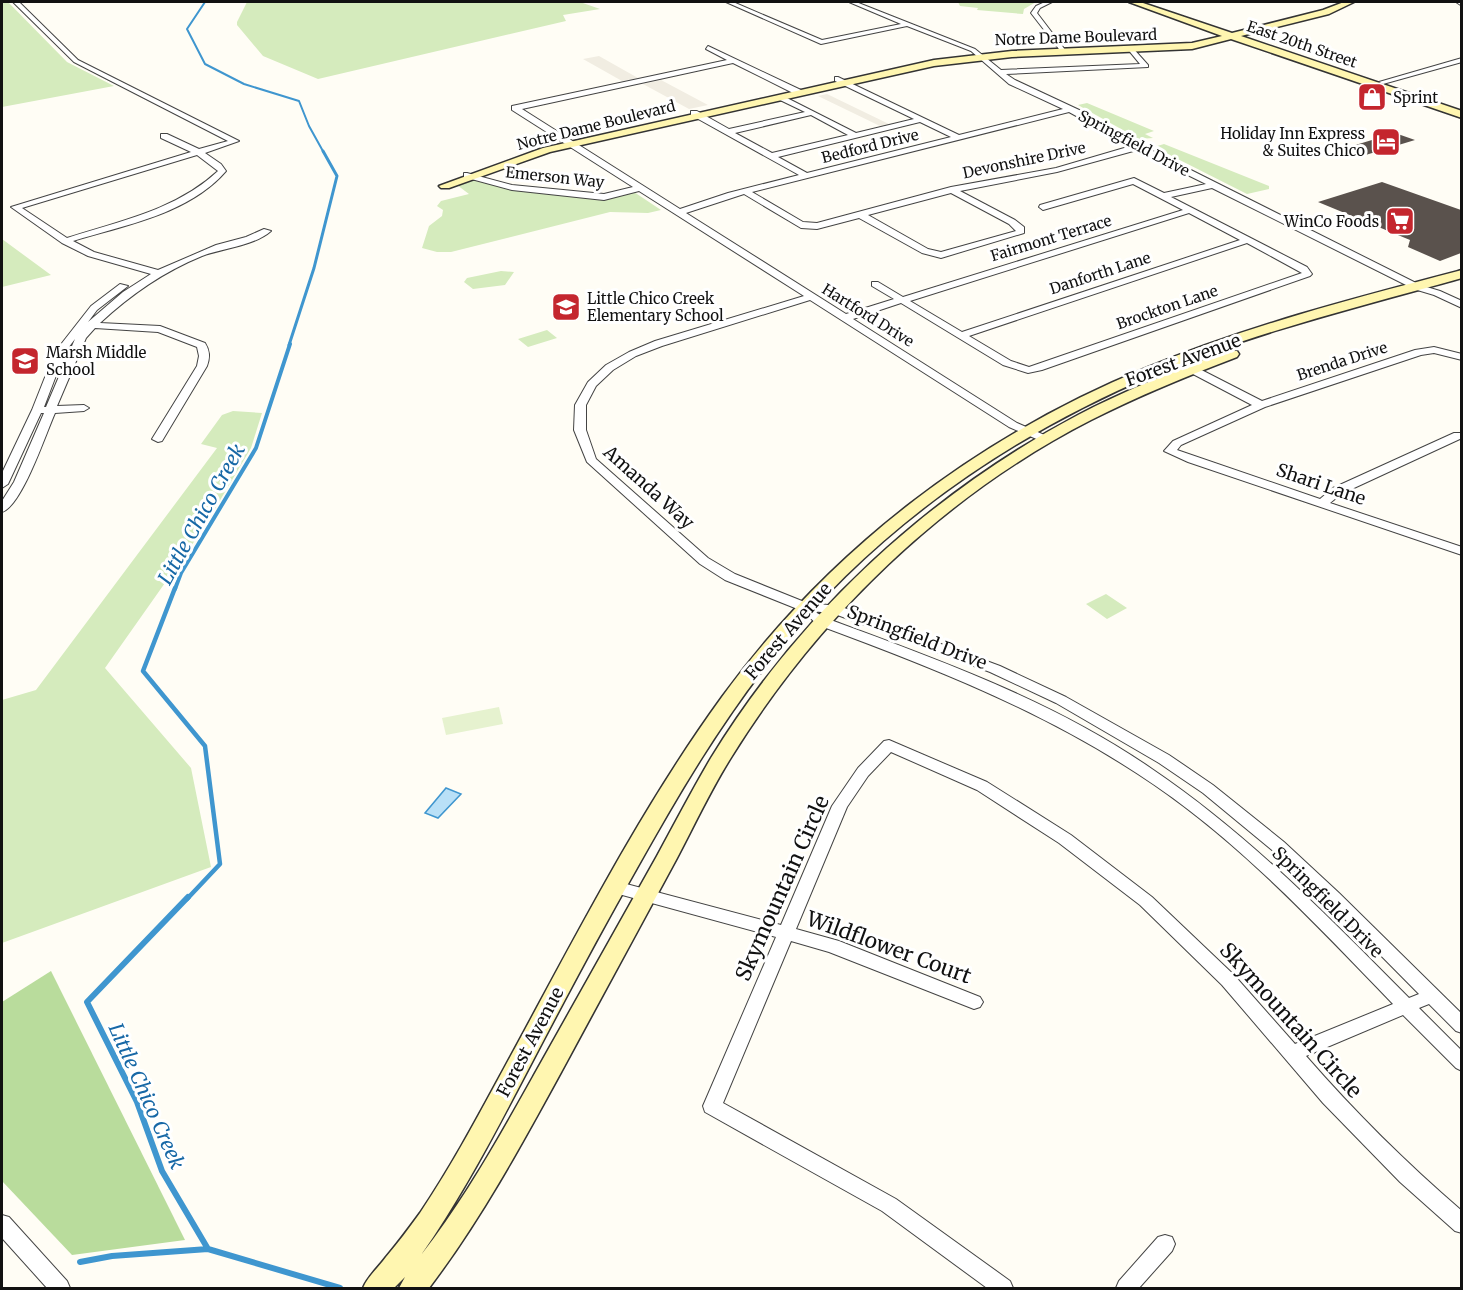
<svg xmlns="http://www.w3.org/2000/svg" width="1463" height="1290" font-family="Merriweather,serif">
  <style>
    .green { fill: #d5ebbd }
    .forest { fill: #b9dc9c }
    .pitch { fill: #e6f2cf }
    .plaza { fill: #f1ede2 }
    .water { fill: #b9e0f7; stroke: #3f96cf; stroke-width: 1.5 }
    .lines { fill: none; stroke-linecap: round; stroke-linejoin: round }
    .stream-far4 { stroke: #3f96cf; stroke-width: 2 }
    .stream-far3 { stroke: #3f96cf; stroke-width: 3 }
    .stream-far2 { stroke: #3f96cf; stroke-width: 4 }
    .stream-far1 { stroke: #3f96cf; stroke-width: 4.5 }
    .stream { stroke: #3f96cf; stroke-width: 6 }
    .building { fill: #5a524d }
    .street-casing { stroke: #444; stroke-width: 2 }
    .secondary-casing { stroke: #333; stroke-width: 3 }
    .street { fill: #fff; fill-rule: evenodd }
    .secondary { fill: #fff6b0; fill-rule: evenodd }
    .labels { text-anchor: middle; dominant-baseline: central; stroke-width: 6; stroke-linejoin: round; paint-order: stroke }
    .far-street-label { font-size: 15px; fill: #111; stroke: #fff }
    .far-poi-label { font-size: 15px; fill: #111; stroke: #fff; text-anchor: start }
    .street-label { font-size: 18px; fill: #111; stroke: #fff }
    .water-label { font-size: 20px; font-style: italic; fill: #1768a6; stroke: #fff }
    .near-street-label { font-size: 21px; fill: #111; stroke: #fff }
  </style>
  <rect width="100%" height="100%" fill="#fffdf5"/>
  <path class="green" d="M2,2h6l59,60 47,24 -112,21z
    M247,2h333l20,7 -37,6 3,6 -248,58 -55,-23 -26,-31v-3z
    M958,2h78l-12,7 -1,5 -46,-4 1,-2 -18,-2z
    M1087,103l67,28 -9,3 8,4 -14,1 -61,-34z
    M1164,144l105,42v3l-22,5 -93,-47z
    M471,180l40,8 94,11 29,-7 27,18 -13,3 -38,-1 -159,40h-14l-15,-4 7,-22 13,-10 1,-6 -6,-4 4,-5 28,-7 -12,-9z
    M2,239l49,36 -49,12z
    M501,271l13,1 -9,13 -32,4 -9,-7 3,-4z
    M547,330l10,8 -29,9 -10,-8z
    M233,411l29,2 -11,35 -48,81 -98,139 86,100 20,99 -209,76v-243l34,-10 181,-242 -16,-4 21,-29z
    M1106,594l21,14 -20,11 -21,-15z"/>
  <path class="forest" d="M51,971l134,269 -113,15 -70,-74v-179z"/>
  <path class="pitch" d="M499,707l4,17 -57,11 -4,-17z"/>
  <path class="plaza" d="M599,56l39,22h1l-17,3 -39,-22z
    M661,80l47,25 -19,4 -46,-25z
    M827,94l64,31 -9,2 -64,-31z"/>
  <path class="water" d="M446,788l15,6 -23,24 -13,-5z"/>
  <g class="lines">
    <path class="stream-far4" d="M205,2l-18,27 18,35 39,20 55,17 10,25 15,27"/>
    <path class="stream-far3" d="M289,345l25,-77 23,-92 -14,-25"/>
    <path class="stream-far2" d="M175,589l6,-16 75,-125 34,-104"/>
    <path class="stream-far1" d="M175,588l-32,83 62,75 15,118 -33,35"/>
    <path class="stream" d="M188,897l-101,105 50,100 25,69 46,78 132,39
      M80,1262l32,-6 96,-7"/>
  </g>
  <path class="building" d="M1395,133l20,7 -56,17 -20,-7z
    M1382,182l79,28v43l-21,8 -32,-14 2,-7 -92,-38z"/>
  <g class="lines">
    <g class="street-casing">
      <path id="street" d="M13,2h6l59,58 161,81 -34,12 16,11 5,7c-37,43 -101,54 -153,70l21,11 64,18 58,-25 30,-8 18,-8 7,2c-17,15 -48,17 -69,25 -39,16 -72,39 -102,67l60,3 45,17c5,8 5,14 2,23l-45,75 -4,1 -6,-3 45,-73 2,-10 -2,-9 -39,-15 -63,-4 -9,10 -29,68 27,-1 5,3 -5,3 -29,2c-9,20 -33,93 -53,99v-11l12,-19 30,-69h-3l-33,71 -6,4v-15l30,-63 23,-58 36,-46 29,-22 8,2 -31,24 -9,12 35,-30 28,-18 -63,-18 -26,-13 -51,-36 180,-55 -30,-14v-4h6l32,15 29,-8 -154,-79zM197,155l21,16c-42,39 -98,50 -151,67l-45,-30zM75,339l-29,68h-2l21,-55z
        M726,2h7l89,38 79,-16 -52,-22h7l119,47 26,21 139,-6 -14,-17 5,-1 17,19v2l-142,7 9,6 77,36 49,29 279,140 20,6 22,10v7l-28,-13 -20,-6 -202,-101 -41,9 136,70 5,7 -2,2 -268,94 -14,3 -25,-8 -102,-62 -48,16 164,104 32,14v4h-8l-32,-14 -199,-127 -148,46 -26,10 -23,14 -17,16 -10,19v25l10,29 112,99 27,16 72,29 32,3 161,60 66,31 103,58 44,30 71,57 55,51 123,121v19l-6,-2 -27,-27 -10,4 43,43v20l-6,-3 -53,-53 -97,41c48,55 100,107 156,155v22l-7,-2 -55,-49 -77,-79 -101,-118 -82,-80 -81,-62 -82,-53 -86,-38 -23,24 -21,31 -51,122 43,12 141,56 3,5 -3,5 -6,2 -145,-57 -38,-11 -68,162 173,96 114,82 3,7h-26l-105,-77 -177,-99 -2,-6 73,-169 -161,-44 -6,-2 -2,-4 2,-4 6,-2 166,44 51,-119 26,-38 26,-27 5,-1 98,42 84,53 81,62 82,78 61,69 98,-40c-79,-82 -159,-168 -255,-230 -99,-65 -209,-108 -320,-149l-10,-9 7,-4 13,7c111,41 226,82 324,150 96,65 176,147 257,229l10,-4 -92,-93 -55,-51 -69,-57 -44,-30 -103,-60 -66,-31 -158,-59 -32,-3 -75,-30 -25,-16 -113,-102 -13,-32 1,-25 13,-23 18,-17 23,-13 26,-11 149,-45 -165,-105 -35,9 -92,-10 -48,-13v-4h3l45,12 92,9 29,-7 -121,-77v-4l215,-46 -21,-11 2,-3 95,45v4h-6l-64,-32 -211,46 158,100 48,-16 71,-18 -108,-60v-4h6l32,18 76,-17 -27,-13 -1,-2 4,-2 75,38 58,-14 -79,-38v-4h3l121,58 104,-26 -54,-25 -38,-33 -64,-25 -86,18zM1069,112l62,34 -75,22 -105,19 -134,36 -14,-1 -51,-30zM811,115l37,20 -76,18 -37,-20zM920,122l31,15 -144,36 -29,-16zM1137,150l69,34 -42,9 -30,-15 -94,27 -1,2 4,3 90,-26 50,26 -280,87 -25,-15h-6v4l22,13 -48,15 -160,-101 58,-19 57,34 16,1 42,-11 63,35 19,5 83,-25v-6l-9,-7 -55,-29 97,-19zM951,193l58,31 7,7 -75,21 -13,-3 -60,-34zM1189,213l51,27 -278,92 -52,-31zM1247,243l55,30 -273,94 -18,-6 -42,-25z
        M1045,2h7l-12,6 -3,5 29,38v2h-4l-31,-40 5,-7z
        M1456,2h6v4z
        M1462,58v4l-79,22 -4,-2z
        M1434,347l28,7v6l-28,-7 -13,2 -156,52 -84,38 -4,5 143,49 13,-11 121,-55h8v5l-121,56 -11,9 132,44v8l-274,-93 -24,-11 9,-10 79,-36 -80,-42v-4h8l82,42 153,-51z
        M2,1215l7,2 58,64 3,7h-23l-45,-50z
        M1165,1235l7,2 3,7 -3,7 -33,37h-23l3,-7 39,-44z"/>
    </g>
    <g class="secondary-casing">
      <path id="secondary" d="M1129,2h11l92,31 91,-23 21,-8h10l-25,12 -88,22 221,75v7l-231,-79 -39,10 -180,8 -78,9 -384,86 -101,36h-8l-2,-2 104,-38 391,-88 78,-9 180,-8 30,-7z
        M1462,270v8c-104,29 -210,55 -309,97 -144,61 -279,154 -377,278 -54,67 -97,140 -139,215 -37,65 -72,131 -107,198 -34,65 -67,129 -109,189 44,-56 79,-119 113,-180 41,-73 82,-146 123,-219 18,-33 35,-66 54,-98 88,-144 218,-264 367,-343 48,-25 98,-45 149,-64h10l2,3 -2,3c-50,19 -99,39 -146,63 -147,75 -273,197 -359,336 -21,33 -37,68 -55,102 -37,69 -75,138 -112,207 -42,77 -83,153 -136,223h-30l6,-11 -11,11h-31c5,-12 15,-20 23,-31 12,-14 23,-29 34,-44 35,-52 64,-108 94,-163 65,-120 128,-243 208,-353 107,-147 255,-260 424,-329 101,-42 209,-70 316,-98z"/>
    </g>
    <use href="#street" class="street"/>
    <use href="#secondary" class="secondary"/>
  </g>
  <defs>
    <g id="shop-square" transform="scale(1.5)"><rect x="-9" y="-9" width="18" height="18" rx="4" fill="#c4262e" stroke="#fff"/><path d="M-5-2.5h2.3a2.7 3.5 0 0 1 5.4 0H5L5.5 6h-11ZM-1.5-2.5h3a1.5 2.3 0 0 0-3 0Z" fill="#fff"/></g>
    <g id="hotel-square" transform="scale(1.5)"><rect x="-9" y="-9" width="18" height="18" rx="4" fill="#c4262e" stroke="#fff"/><path d="M-6-4.5h1.5V1H6V5H4.5V3h-9V5H-6ZM-4 0a1.8 1.8 0 1 1 3.6 0ZM.5 0V-2.5h3Q6-2.5 6 0Z" fill="#fff"/></g>
    <g id="supermarket-square" transform="scale(1.5)"><rect x="-9" y="-9" width="18" height="18" rx="4" fill="#c4262e" stroke="#fff"/><path d="M-6-5.5h2.5l.6 2H6L4.5 2H-2.5L-4.4-4H-6ZM-1.5 3.2a1.3 1.3 0 1 0 .1 0ZM3 3.2a1.3 1.3 0 1 0 .1 0Z" fill="#fff"/></g>
    <g id="school-square" transform="scale(1.5)"><rect x="-9" y="-9" width="18" height="18" rx="4" fill="#c4262e" stroke="#fff"/><path d="M0-5L7-2L0 1L-7-2ZM-4 1L0 2.5L4 1V4Q0 6-4 4Z" fill="#fff"/></g>
  </defs>
  <g fill-rule="evenodd">
    <use href="#shop-square" x="1372" y="97"/>
    <use href="#hotel-square" x="1386" y="142"/>
    <use href="#supermarket-square" x="1400" y="221"/>
    <use href="#school-square" x="566" y="307"/>
    <use href="#school-square" x="25" y="361"/>
  </g>
  <g class="labels">
    <g class="far-street-label">
      <text transform="translate(1076 37) rotate(-2)">Notre Dame Boulevard</text>
      <text transform="translate(1302 44) rotate(19)">East 20th Street</text>
      <text transform="translate(596 125) rotate(-14)">Notre Dame Boulevard</text>
      <text transform="translate(1134 143) rotate(28)">Springfield Drive</text>
      <text transform="translate(870 146) rotate(-14)">Bedford Drive</text>
      <text transform="translate(1024 160) rotate(-12)">Devonshire Drive</text>
      <text transform="translate(555 177) rotate(6)">Emerson Way</text>
      <text transform="translate(1051 238) rotate(-17)">Fairmont Terrace</text>
      <text transform="translate(1100 273) rotate(-18)">Danforth Lane</text>
      <text transform="translate(1167 307) rotate(-19)">Brockton Lane</text>
      <text transform="translate(868 315) rotate(32)">Hartford Drive</text>
      <text transform="translate(1342 361) rotate(-18)">Brenda Drive</text>
    </g>
    <g class="far-poi-label">
      <text x="1393" y="97">Sprint</text>
      <text x="1365" y="133" text-anchor="end">Holiday Inn Express<tspan x="1365" dy="17">&amp; Suites Chico</tspan></text>
      <text x="1379" y="221" text-anchor="end">WinCo Foods</text>
      <text x="587" y="298">Little Chico Creek<tspan x="587" dy="17">Elementary School</tspan></text>
      <text x="46" y="352">Marsh Middle<tspan x="46" dy="17">School</tspan></text>
    </g>
    <g class="street-label">
      <text transform="translate(1183 360) rotate(-20)">Forest Avenue</text>
      <text transform="translate(1321 484) rotate(19)">Shari Lane</text>
      <text transform="translate(649 487) rotate(42)">Amanda Way</text>
      <text transform="translate(788 631) rotate(-49)">Forest Avenue</text>
      <text transform="translate(917 637) rotate(21)">Springfield Drive</text>
      <text transform="translate(1328 902) rotate(45)">Springfield Drive</text>
      <text transform="translate(530 1042) rotate(-62)">Forest Avenue</text>
    </g>
    <g class="water-label">
      <text transform="translate(201 514) rotate(-61)">Little Chico Creek</text>
      <text transform="translate(147 1096) rotate(66)">Little Chico Creek</text>
    </g>
    <g class="near-street-label">
      <text transform="translate(782 888) rotate(-66)">Skymountain Circle</text>
      <text transform="translate(889 947) rotate(20)">Wildflower Court</text>
      <text transform="translate(1291 1020) rotate(48)">Skymountain Circle</text>
    </g>
  </g>
  <rect width="1463" height="1290" fill="none" stroke="#111111" stroke-width="6"/>
</svg>
